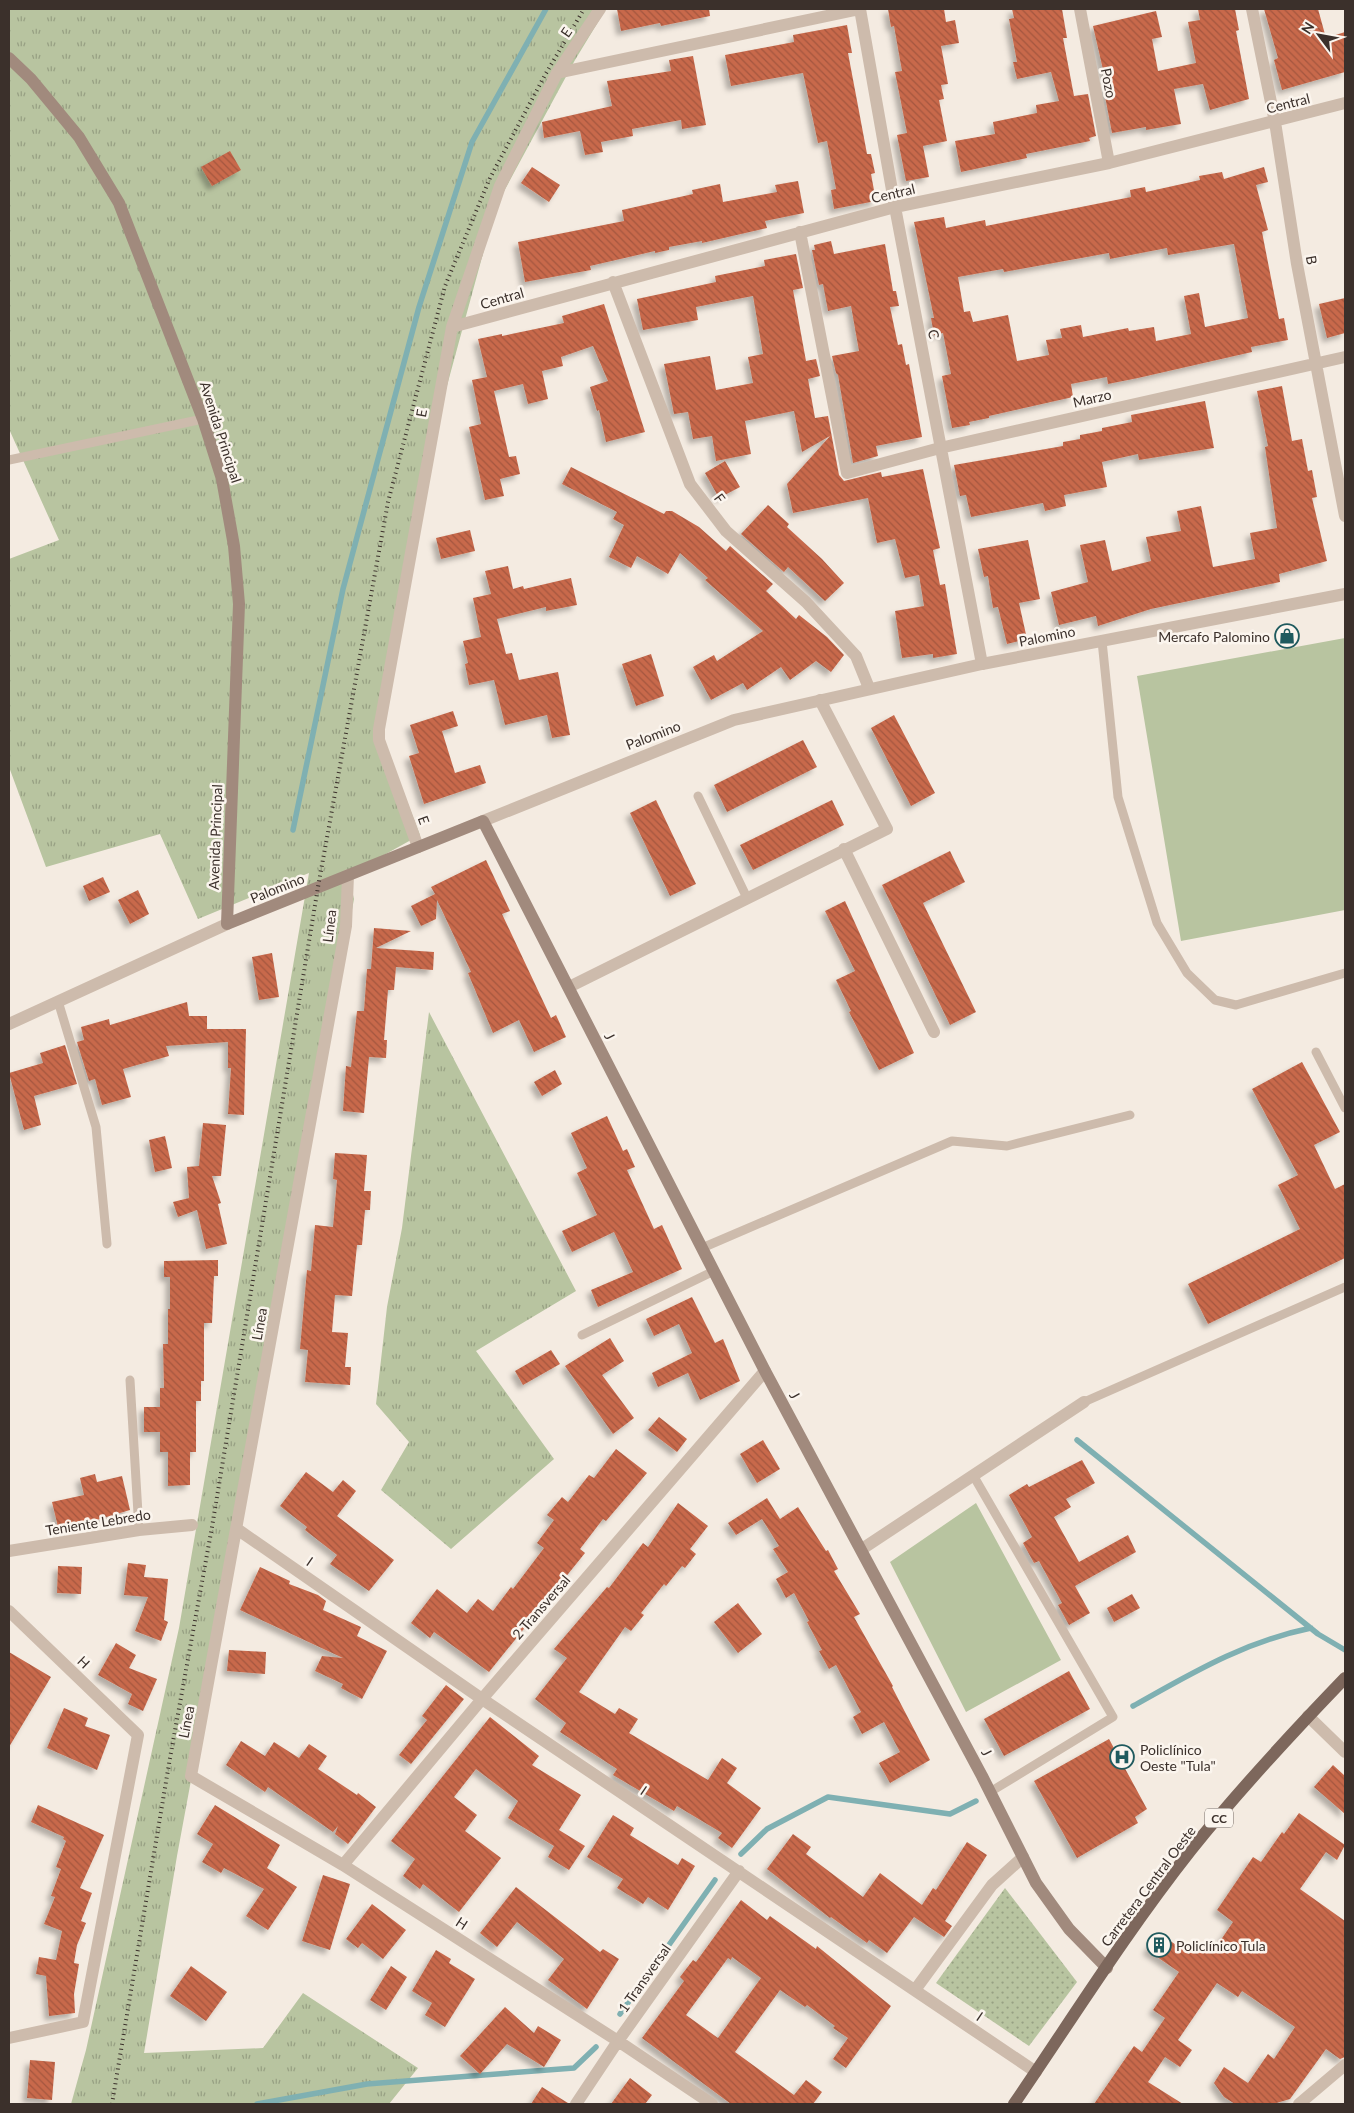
<svg xmlns="http://www.w3.org/2000/svg" width="1354" height="2113" font-family="Lato,sans-serif">
  <style>
    .grass { fill: url(#grass-tufts) }
    .park { fill: url(#park-dots) }
    .garden { fill: #b8c4a0 }
    .lines { fill: none; stroke-linecap: round; stroke-linejoin: round }
    .stream { stroke: #7fb0b2; stroke-width: 5.5 }
    .building { fill: url(#building-back-hatch); fill-rule: evenodd; filter: url(#shadow) }
    .service { stroke: #cdbbac; stroke-width: 9 }
    .minor { stroke: #cdbbac; stroke-width: 12 }
    .tertiary { stroke: #cdbbac; stroke-width: 12 }
    .secondary { stroke: #a18a7d; stroke-width: 12 }
    .primary { stroke: #7d675c; stroke-width: 12 }
    .rail { stroke: #3b302b; stroke-width: 4; stroke-dasharray: 1 4; stroke-linecap: butt }
    .labels { text-anchor: middle; dominant-baseline: central; stroke-width: 5; stroke-linejoin: round; paint-order: stroke }
    .shield { fill: #fbf5ee; stroke: #756b66; stroke-width: 1 }
    .shield-label { font-size: 12px; font-weight: bold; fill: #3b302b }
    .street-label { font-size: 14px; fill: #3b302b; stroke: #fbf5ee }
    .poi-label { font-size: 14px; fill: #3b302b; stroke: #fbf5ee; text-anchor: start }
  </style>
  <defs>
    <pattern id="grass-tufts" width="24" height="20" patternUnits="userSpaceOnUse" patternTransform="scale(1.25)"><rect width="24" height="20" fill="#b8c4a0"/><path d="M3 7l-1-3M5 7V3M7 7l1-3M15 17l-1-3M17 17v-4M19 17l1-3" fill="none" stroke="#97a083"/></pattern>
    <pattern id="park-dots" width="8" height="8" patternUnits="userSpaceOnUse" patternTransform="scale(1.25)"><rect width="8" height="8" fill="#b8c4a0"/><path d="M2 2h.1M6 6h.1" fill="none" stroke="#97a083" stroke-width="1.8" stroke-linecap="round"/></pattern>
    <pattern id="building-back-hatch" width="6" height="6" patternUnits="userSpaceOnUse" patternTransform="scale(1.25)"><rect width="6" height="6" fill="#c8694b"/><path d="M-1 5l2 2M0 0l6 6M5-1l2 2" fill="none" stroke="#a4573f"/></pattern>
    <filter id="shadow"><feDropShadow dx="-4.5" dy="4.5" stdDeviation="2.5" flood-color="#0004"/></filter>
  </defs>
  <rect width="100%" height="100%" fill="#f4ebe1"/>
  <path class="grass" d="M9,9h597l-31,51 -79,146 -72,264 -45,259 41,106 -72,40 6,24 -177,957 -33,197 119,-5 40,-55 115,75 -29,36h-318l15,-54 93,-422 130,-755 -111,46 -38,-85 -114,33 -37,-100v-208l50,-19 -50,-111z
    M429,1012l147,279 -100,60 78,108 -103,90 -70,-59 28,-48 -33,-38 11,-97 15,-79z"/>
  <path class="park" d="M1005,1888l72,94 -48,64 -93,-63z"/>
  <path class="garden" d="M1345,638v272l-164,31 -44,-265z
    M976,1503l85,157 -95,52 -76,-150z"/>
  <g class="lines">
    <path class="stream" d="M293,830l50,-241 76,-282 53,-165 74,-133
      M1077,1440l241,194 27,16
      M1133,1706c59,-33 110,-64 178,-78
      M741,1854l26,-25 61,-32 122,17 26,-13
      M620,2014l95,-134
      M257,2104l110,-20 207,-16 22,-21"/>
  </g>
  <path class="building" d="M617,9h92l1,7 -49,10 -1,-3 -39,8z
    M888,9h56l2,13 9,-2 4,23 -18,3 7,38 -7,1 3,14 -5,1 8,41 -24,5 6,31 -23,4 -9,-46 10,-2 -12,-61 7,-1 -8,-45 -3,1z
    M1012,9h50l5,29h-4l11,58 14,-2 8,42 -7,2 1,3 -64,13 1,4 -66,14 -6,-31 40,-7 -2,-12 44,-9 -1,-8 23,-4 -8,-29 -34,7 -4,-17h4l-8,-43 5,-1z
    M1198,9h37l4,21 -3,1 13,68 -39,11 -7,-26 -29,5 7,35 -35,6v-3l-34,6 -8,-42 3,-4 -14,-61 63,-15 6,26 -10,2 6,32 38,-8 -8,-41 12,-2z
    M1264,9h54l8,29 19,-6v40l-63,18 -8,-30 4,-2z
    M847,25l5,28h-4l10,53 9,48h4l4,19 -4,1 5,27 -42,8 -3,-19 5,-1 -9,-48 -9,2 -15,-70 -72,13 -6,-31 69,-13 -1,-7z
    M693,56l13,69 -24,4 -1,-9 -49,9 1,7 -32,6 2,10 -18,3 -5,-24 -36,7 -2,-16 70,-16 -5,-25 64,-10 -2,-11z
    M230,151l11,19 -29,16 -11,-19z
    M532,167l28,18 -11,17 -28,-19z
    M1264,167l4,15 -12,3 12,45 -6,2 17,87 5,-1 4,22 -37,7 1,5 -114,26 -30,6 -1,-7 -36,7 2,13 -84,19v2l-20,4 1,3 -18,3 -10,-52 9,-2 -8,-41 -9,2 -3,-17h3l-20,-96 30,-5 2,11 39,-8 1,6 145,-29 -1,-7 15,-3 1,5 54,-12 -1,-4 23,-4 2,7zM1234,244l14,74 -43,9 -6,-34 -15,3 7,38 -35,7 -2,-14 -25,4 -1,-3 -45,9 -2,-12 -21,4 2,9 -16,2 3,15 -32,6 -9,-46 -35,7 -3,-11 -6,1 -6,-35 45,-8 1,3 105,-19 1,6 57,-11 1,7z
    M798,181l6,32 -39,8 2,7 -65,15v-2l-33,6v3l-14,3v-2l-65,15 1,4 -66,12 -7,-40 106,-21 -2,-11 71,-16 -1,-4 28,-6 3,18 54,-10 -2,-7z
    M831,241l3,13 51,-10 8,47h3l3,15 -9,1 8,38 4,-1 4,21 3,-1 13,73 -46,9 2,10 -25,7 -15,-88 -2,-2 -4,-17 27,-5 -8,-45 -23,5 -5,-27 -4,1 -7,-35h3l-1,-5z
    M796,254l7,34 -10,2 13,71 10,-2 4,17 -12,3 7,39 13,-2 11,59 5,6 37,-9 1,5 41,-8 17,79 -7,2 7,35 5,-1 12,70 -24,4v-4l-31,4 -7,-47 29,-5 -5,-31 -14,3 -10,-39 -18,4 -9,-45 -75,15 -6,-29 43,-48 -28,16 -8,-41 -49,10 6,33 -35,7 -4,-25 -19,3 -5,-27 -14,2 -10,-50 46,-8 6,34 37,-7 -5,-26 15,-3 -10,-58 -57,11 2,13 -55,10 -6,-31 79,-17 -1,-6 50,-10 -1,-6z
    M1345,298v35l-18,5 -8,-34z
    M604,304l41,128 -39,10 -7,-32 -2,1 -7,-24 18,-6 -15,-35 -32,11 2,9 -21,5 6,28 -20,5 -5,-20 -29,7 15,66 7,-1 4,18 -20,5 4,17 -19,4 -16,-73 12,-3 -9,-44 15,-3 -9,-38 24,-5v2l62,-13 -2,-7z
    M1282,386l10,55 10,-2 6,32 4,-1 5,27 -5,1 15,63 -48,13 1,8 -129,27 -53,17 -2,-10 -37,9 -8,-33 37,-10 -8,-37 25,-5 7,31 39,-10 -5,-24 35,-6 -4,-20 24,-5 12,61 42,-8 -5,-26 27,-5 -12,-81 3,-1 -11,-55z
    M1205,401l9,47 -75,12 -1,-6 -36,8 5,25 -43,8 2,11 -21,5 -2,-8 -72,14 -5,-22 -6,1 -6,-31 109,-19v-4l17,-3v-4l22,-4v-3l30,-6 -1,-7z
    M725,461l15,26 -21,11 -14,-25z
    M571,467l93,47 2,-3h6l27,16 27,24 4,-5 43,38 -7,7 30,28 3,-4 28,22 17,18 -13,17 -15,-11 -26,19 -9,-13 -34,23 -4,-7 -32,17 -18,-33 21,-12 3,6 46,-30 -58,-51 3,-2 -28,-25 -12,21 -31,-18 -6,12 -22,-11 15,-32 -11,-6 4,-7 -55,-28z
    M768,505l21,19 -2,3 35,32 22,24 -19,18 -37,-34 -4,5 -43,-38z
    M470,530l5,21 -34,8 -5,-21z
    M1028,540l12,59 -21,4 8,36 -20,5 -9,-37 -5,1 -5,-32 -4,1 -6,-28z
    M508,566l5,23 10,-3 1,3 47,-11 6,27 -31,6v-4l-49,12 9,35 6,-1 7,27 39,-8 12,63 -18,3 -5,-23 -42,10 -11,-45 -25,5 -4,-21 3,-1 -5,-22 18,-4 -8,-39 18,-4 -6,-23z
    M651,654l13,42 -28,10 -14,-42z
    M453,711l5,15 -16,5 13,42 25,-8 6,18 -62,21 -15,-48 10,-3 -9,-28z
    M894,715l41,78 -24,13 -40,-78z
    M803,740l14,27 -90,45 -13,-27z
    M656,800l40,84 -26,12 -40,-83z
    M832,800l12,25 -91,45 -13,-25z
    M950,851l15,31 -42,21 53,109 -26,13 -68,-140z
    M486,860l24,51 -8,3 49,104 5,-3 10,22 -32,15 -15,-32 -26,13 -25,-60 3,-1 -34,-72 -1,19 -15,7 -10,-20 24,-12 -4,-7z
    M103,877l7,15 -21,9 -6,-15z
    M138,890l11,24 -19,10 -12,-24z
    M845,901l69,152 -35,17 -30,-58 2,-1 -15,-31 19,-9 -30,-60z
    M374,928l37,3 -35,17 58,4 -1,18 -37,-3 -2,23h-6l-4,50h3l-1,18 -17,-1 -5,56 -21,-2 3,-45 5,1 6,-56h7l3,-42h4z
    M272,953l7,44 -20,3 -7,-43z
    M187,1002l2,14h18v13h39l-2,86 -16,-1 3,-46h-3v-26l-62,4 3,10 -46,13 8,28 -29,8 -7,-26 -6,2 -12,-39 7,-2 -3,-13 28,-8 1,6z
    M65,1045l12,39 -43,12 7,29 -17,5 -15,-57 34,-10 -3,-10z
    M1302,1062l38,70 -26,13 21,44 10,-5v74l-137,66 -20,-40 112,-55 -22,-44 20,-10 -46,-86z
    M555,1070l7,14 -20,12 -8,-14z
    M607,1116l16,35 4,-2 8,18 -8,3 27,59 8,-4 20,44 -84,38 -7,-17 42,-18 -19,-40 -42,20 -10,-21 35,-16 -20,-42 10,-5 -16,-35z
    M203,1123l23,2 -5,51h-9l9,27 -3,1 9,40 -21,5 -9,-39 -19,7 -5,-15 16,-4 -2,-31 12,-1z
    M165,1136l7,32 -17,4 -6,-32z
    M335,1153l32,2 -3,36h7l-1,19h-5l-3,35h-5l-5,51 -17,-1 -3,37 16,1 -3,34h6l-1,18 -45,-3 3,-32 -8,-1 7,-79 4,1 4,-46 18,2 4,-47 -4,-1z
    M218,1260v16h-4l-2,47h-8v58h-3v20h-5v51h-6v33l-22,1v-34h-8v-20h-16v-25h16v-19h4l-1,-44h5v-35h2v-32h-6v-16z
    M692,1297l23,46 8,-4 17,42 -40,19 -12,-27 -30,14 -6,-14 40,-20 -13,-29 -25,12 -8,-17z
    M610,1338l14,23 -22,14 32,43 -21,16 -48,-68z
    M551,1350l9,14 -37,21 -8,-14z
    M659,1417l28,22 -10,13 -29,-22z
    M763,1440l17,29 -23,14 -17,-29z
    M616,1449l31,24 -41,48 -3,-2 -23,30 5,4 -96,119 -55,-40 -4,6 -19,-15 26,-34 30,24 11,-14 15,12 18,-24 2,2 31,-41 -7,-5 17,-23 -7,-5 15,-18 6,5 21,-27 5,3z
    M1082,1460l13,23 -29,16 5,8 -17,10 25,45 49,-27 8,17 -61,34 15,27 -21,12 -11,-20 4,-2 -23,-42 -5,2 -11,-20 9,-6 -23,-42 18,-11 2,3z
    M306,1472l27,20 10,-12 13,11 -19,25 57,44 -25,31 -39,-27 7,-9 -32,-25 2,-3 -27,-21z
    M95,1474l2,8 25,-6 8,34 -71,21 -7,-29 32,-7 -4,-17z
    M767,1498l13,21 18,-12 28,44 2,-1 10,19 -4,2 26,43 -6,3 39,69 -1,1 38,73 -40,23 -11,-20 21,-11 -16,-30 -22,12 -9,-17 8,-5 -25,-47 -7,4 -10,-18 3,-1 -15,-28 2,-1 -15,-28 -8,5 -10,-19 12,-7 -15,-23 6,-3 -17,-27 -26,16 -8,-12z
    M678,1503l30,23 -18,23 6,5 -11,14 -3,-2 -16,20 -2,-2 -23,29 3,2 -13,16 -6,-4 -46,65 36,22 4,-6 19,11 -9,14 79,47 14,-22 15,10 -10,15 34,25 -29,40 -14,-10 4,-5 -45,-27 -3,5 -61,-36 4,-6 -57,-37 6,-9 -31,-24 32,-41 -13,-9 53,-62 2,1 34,-45 5,4z
    M128,1563l18,2 -2,12 24,2 -4,41 4,2 -7,19 -26,-10 13,-34 -24,-2z
    M58,1566l24,1 -1,27 -24,-1z
    M260,1567l30,14 -1,3 29,11 8,6 -3,9 38,17 -4,9 30,15 -25,48 -21,-11 2,-4 -28,-13 7,-15 21,2 -103,-48z
    M1132,1594l8,14 -26,14 -7,-14z
    M738,1603l24,31 -24,19 -24,-31z
    M116,1643l20,12 -7,13 28,11 -14,32 -15,-7 4,-10 -34,-19z
    M229,1650l37,2 -1,22 -38,-3z
    M9,1652l42,25 -42,70z
    M1069,1671l21,38 -86,47 -20,-37z
    M446,1685l18,14 -53,65 -12,-9 28,-35 -5,-4z
    M64,1708l24,10 -3,8 25,9 -13,35 -50,-22z
    M490,1717l49,39 -7,9 49,30 -22,35 26,16 -16,24 -21,-13 6,-11 -46,-28 10,-17 -42,-32 -22,28 23,18 -12,16 36,27 -42,54 -36,-28 -3,5 -17,-13 12,-17 -24,-18z
    M1109,1739l38,70 -12,8 3,6 -61,35 -43,-77z
    M241,1741l24,15 9,-14 25,16 10,-14 18,12 -9,13 39,26 1,-2 18,14 -28,37 -13,-10 3,-8 -5,6 -65,-45 -3,5 -39,-27z
    M1333,1765l12,11v38l-31,-27z
    M38,1805l66,30 -24,53 12,5 -11,28 5,2 -9,22 -3,18 5,1 -5,30 1,19 -26,3 -3,-40 -10,-2 3,-17 17,3 6,-29 -18,-7 11,-27 -4,-1 10,-27 -5,-2 10,-26 -3,-2 1,-2 -33,-15z
    M215,1805l65,40 -13,23 30,19 -29,43 -22,-14 18,-27 -40,-21 -3,5 -19,-11 11,-18 -16,-10z
    M1299,1813l46,32 -8,15 -11,-8 -26,37 45,32v136l-5,2 -14,-10 -36,50 -17,5h-38l-11,-7 -10,-14 10,-16 24,16 20,-29 6,5 21,-32 -53,-36 -4,6 -21,-14 -39,57 14,10 -12,17 -15,-10 -17,25 35,22h-89l40,-58 8,6 23,-34 -12,-8 26,-38 -32,-22 12,-17 30,21 8,-11 15,10 21,-31 -16,-12 36,-53 8,5 21,-30 2,2z
    M613,1815l21,13 -4,7 48,30 4,-7 13,8 -27,44 -20,-13 -5,7 -26,-16 6,-9 -36,-22z
    M793,1834l18,13 -5,7 57,43 17,-24 42,32 11,-17 3,2 31,-48 20,13 -42,66 7,5 -8,11 -30,-20 -27,36 -18,-13 -2,3 -36,-26 -1,1 -63,-49z
    M323,1875l27,9 -20,66 -28,-9z
    M516,1887l84,65 3,-3 16,10 -32,50 -39,-29 16,-21 -47,-37 -20,25 -17,-14z
    M741,1900l26,20 3,-4 46,33 1,-3 74,60 -45,62 -13,-9 15,-21 -15,-10 2,-2 -28,-21 -2,2 -25,-17 -45,62 59,43 12,-15 16,12 -9,12h-82l-89,-66 42,-57 -4,-4 13,-17 3,2zM732,1957l29,21 -43,60 -32,-23 42,-57 3,2z
    M372,1904l34,26 -23,29 -21,-16 -4,5 -12,-9z
    M436,1950l15,9 -2,4 26,16 -30,48 -20,-12 7,-12 -20,-12z
    M191,1966l36,26 -21,29 -36,-25z
    M391,1966l16,11 -21,33 -16,-10z
    M505,2007l29,26 4,-7 23,14 -17,27 -37,-23 -27,30 -20,-18z
    M30,2060l25,2 -3,38 -25,-2z
    M630,2078l22,17 -7,9h-34z
    M542,2087l26,16v1h-37z"/>
  <g class="lines">
    <path class="service" d="M9,460l194,-41
      M1102,641l16,156 39,126 30,50 28,27 21,5 109,-32
      M698,796l49,102
      M58,1001l38,126 11,117
      M1316,1052l29,56
      M702,1248l250,-107 55,5 123,-31
      M582,1335l132,-64
      M130,1380l9,150
      M1084,1402l261,-115
      M973,1475l140,242 -123,75"/>
    <path class="minor" d="M860,9l35,198 87,457
      M1080,9l29,154
      M1252,9l23,113 22,142 48,252
      M557,73l303,-64
      M800,232l47,241 93,-25 405,-91
      M613,282l77,202 36,47 80,71 50,54 13,32
      M452,327l443,-120 214,-44 236,-60
      M418,847l-39,-107v-11l73,-402 48,-141 57,-113 43,-64
      M844,849l90,183
      M348,875l-2,51 -155,850 152,89 275,176 94,63
      M569,987l318,-158 -67,-129
      M237,1529l245,170 554,373
      M862,1549l222,-147
      M9,1551l130,-21 53,-5
      M9,1611l129,124 -55,287 -74,16
      M1308,1716l37,36
      M343,1865l139,-166 283,-328
      M915,1990l77,-105 31,-28
      M576,2104l42,-63 121,-170
      M1299,2104l46,-39"/>
    <path class="tertiary" d="M483,821l251,-101 248,-56 363,-70
      M9,1024l218,-100"/>
    <path class="secondary" d="M9,58l22,21 48,58 40,66 84,216 19,60 12,67 5,58 -12,320 256,-103 282,550 217,405 54,107 33,46 38,39"/>
    <path class="primary" d="M1014,2104c58,-85 113,-173 177,-254 48,-60 101,-117 154,-172"/>
    <path class="rail" d="M112,2104l58,-346 42,-231 106,-640 70,-385 57,-216 45,-108 55,-103 39,-66"/>
  </g>
  <defs>
    <g id="shop-ring" transform="scale(1.25)"><circle r="9.5" fill="#fbf5ee" stroke="#1f5a5e" stroke-width="1.5"/><path d="M-5-2.5h2.3a2.7 3.5 0 0 1 5.4 0H5L5.5 6h-11ZM-1.5-2.5h3a1.5 2.3 0 0 0-3 0Z" fill="#1f5a5e"/></g>
    <g id="hospital-ring" transform="scale(1.25)"><circle r="9.5" fill="#fbf5ee" stroke="#1f5a5e" stroke-width="1.5"/><path d="M-5-5h3v3.5h4V-5h3V5h-3V1.5h-4V5h-3Z" fill="#1f5a5e"/></g>
    <g id="building-ring" transform="scale(1.25)"><circle r="9.5" fill="#fbf5ee" stroke="#1f5a5e" stroke-width="1.5"/><path d="M-4-6H4V6H1V3H-1V6H-4ZM-2.5-4.3h1.7v1.8h-1.7ZM.8-4.3h1.7v1.8H.8ZM-2.5-1h1.7V.8h-1.7ZM.8-1h1.7V.8H.8Z" fill="#1f5a5e"/></g>
  </defs>
  <g fill-rule="evenodd">
    <use href="#shop-ring" x="1287" y="636"/>
    <use href="#hospital-ring" x="1122" y="1757"/>
    <use href="#building-ring" x="1159" y="1945"/>
  </g>
  <g class="labels">
    <rect class="shield" x="1205" y="1808.5" width="28" height="19" rx="4"/>
    <g class="shield-label">
      <text x="1219" y="1818">CC</text>
    </g>
    <g class="street-label">
      <text transform="translate(566 32) rotate(-56)">E</text>
      <text transform="translate(1109 83) rotate(79)">Pozo</text>
      <text transform="translate(1288 103) rotate(-14)">Central</text>
      <text transform="translate(893 193) rotate(-13)">Central</text>
      <text transform="translate(1312 260) rotate(80)">B</text>
      <text transform="translate(502 298) rotate(-16)">Central</text>
      <text transform="translate(934 334) rotate(79)">C</text>
      <text transform="translate(1092 398) rotate(-13)">Marzo</text>
      <text transform="translate(421 413) rotate(-80)">E</text>
      <text transform="translate(221 432) rotate(72)">Avenida Principal</text>
      <text transform="translate(720 498) rotate(53)">F</text>
      <text transform="translate(1047 636) rotate(-11)">Palomino</text>
      <text transform="translate(653 735) rotate(-21)">Palomino</text>
      <text transform="translate(424 820) rotate(70)">E</text>
      <text transform="translate(215 837) rotate(-88)">Avenida Principal</text>
      <text transform="translate(277 888) rotate(-22)">Palomino</text>
      <text transform="translate(329 926) rotate(-83)">Línea</text>
      <text transform="translate(610 1036) rotate(63)">J</text>
      <text transform="translate(259 1324) rotate(-80)">Línea</text>
      <text transform="translate(795 1395) rotate(61)">J</text>
      <text transform="translate(98 1522) rotate(-9)">Teniente Lebredo</text>
      <text transform="translate(310 1561) rotate(35)">I</text>
      <text transform="translate(541 1607) rotate(-49)">2 Transversal</text>
      <text transform="translate(84 1662) rotate(44)">H</text>
      <text transform="translate(186 1722) rotate(-79)">Línea</text>
      <text transform="translate(987 1752) rotate(62)">J</text>
      <text transform="translate(644 1790) rotate(34)">I</text>
      <text transform="translate(1148 1886) rotate(-53)">Carretera Central Oeste</text>
      <text transform="translate(462 1923) rotate(33)">H</text>
      <text transform="translate(644 1978) rotate(-55)">1 Transversal</text>
      <text transform="translate(980 2016) rotate(34)">I</text>
    </g>
    <g class="poi-label">
      <text x="1270" y="636" text-anchor="end">Mercafo Palomino</text>
      <text x="1140" y="1749">Policlínico<tspan x="1140" dy="16">Oeste "Tula"</tspan></text>
      <text x="1176" y="1945">Policlínico Tula</text>
    </g>
  </g>
  <rect width="1354" height="2113" fill="none" stroke="#3b302b" stroke-width="20"/>
  <g transform="translate(1319 35) rotate(302)" stroke="#fbf5ee" stroke-width="4" paint-order="stroke">
  <path d="M0-4L9 19L0 12L-9 19Z" fill="#3b302b"/>
  <text y="-8" font-size="14" font-weight="bold" text-anchor="middle" fill="#3b302b">N</text>
  </g>
</svg>
